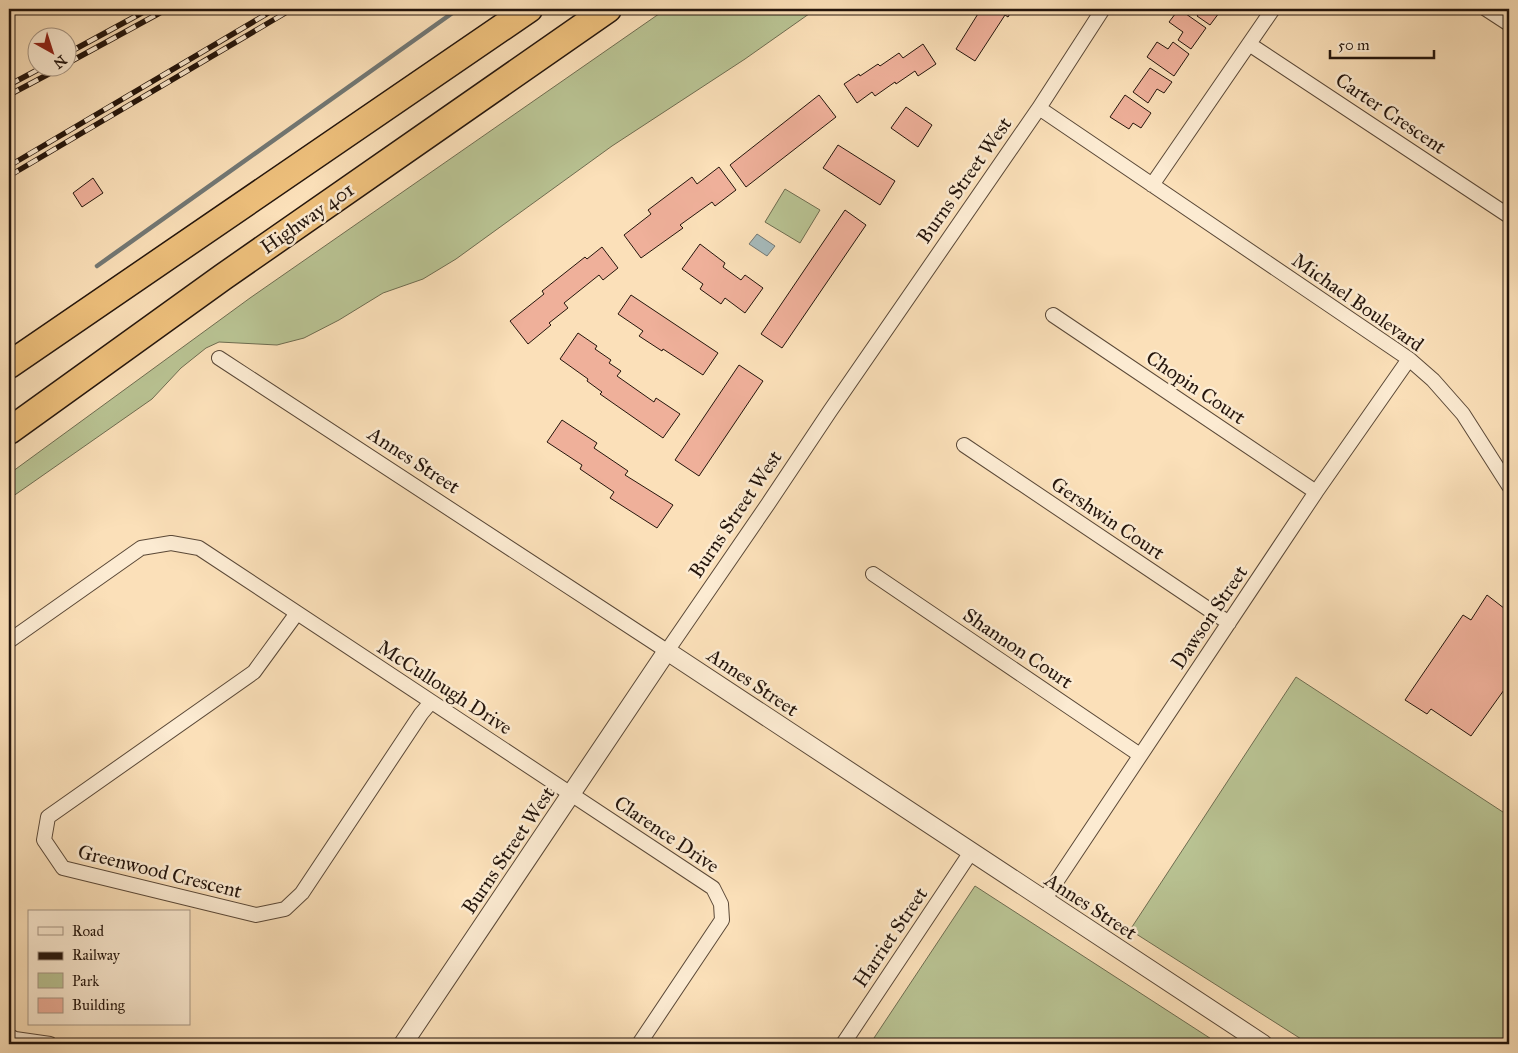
<svg xmlns="http://www.w3.org/2000/svg" width="1518" height="1053" font-family="'IM FELL Great Primer',serif">
  <style>
    .green { fill: #b9c393; stroke: #6e6c50 }
    .water { fill: #a6babb; stroke: #727875 }
    .lines { fill: none; stroke-linecap: round; stroke-linejoin: round }
    .stream { stroke: #727875; stroke-width: 4.5 }
    .building { fill: #efb09a; stroke: #24150c }
    .minor-casing { stroke: #5a4837; stroke-width: 16 }
    .tertiary-casing { stroke: #5a4837; stroke-width: 20 }
    .motorway-casing { stroke: #24150c; stroke-width: 29 }
    .minor { stroke: #fcebd2; stroke-width: 14 }
    .tertiary { stroke: #fcebd2; stroke-width: 18 }
    .motorway { stroke: #eec07c; stroke-width: 26 }
    .rail-casing { stroke: #24150c; stroke-width: 5.5 }
    .rail { stroke: #fcebd2; stroke-width: 4; stroke-dasharray: 11; stroke-linecap: butt }
    .labels { text-anchor: middle; dominant-baseline: central; stroke-width: 5; stroke-linejoin: round; paint-order: stroke }
    .street-label { font-size: 20px; fill: #24150c; stroke: #fcebd2 }
  </style>
  <rect width="100%" height="100%" fill="#fbe0b9"/>
  <filter id="stains"><feTurbulence type="fractalNoise" baseFrequency=".004" numOctaves="4"/><feColorMatrix values="0 0 0 0 .2 0 0 0 0 .09 0 0 0 0 .02 0 0 0 .5 -.17"/></filter>
  <radialGradient id="worn" r=".72"><stop offset=".6" stop-color="#630" stop-opacity="0"/><stop offset="1" stop-color="#630" stop-opacity=".3"/></radialGradient>
  <path class="green" d="M666,9h150l-71,50 -133,87 -156,113 -33,20 -40,14 -44,27 -35,18 -27,7 -58,-3 -13,6 -25,20 -29,31 -143,100v-25l241,-176z
    M785,189l35,21 -20,33 -35,-21z
    M1296,677l213,139v228h-200l-179,-114z
    M975,886l244,158h-349z"/>
  <path class="water" d="M757,234l18,12 -8,10 -18,-12z"/>
  <g class="lines">
    <path class="stream" d="M97,266l361,-257"/>
  </g>
  <path class="building" d="M981,9h32l-5,8 -3,-2 -30,46 -19,-12z
    M1179,9l27,19 -15,21 -13,-9 5,-8 -14,-10z
    M1202,9h20l-12,16 -13,-9z
    M1157,42l11,7 5,-7 16,12 -15,22 -27,-19z
    M923,44l13,20 -18,12 -3,-5 -19,13 -1,-2 -20,14 -3,-4 -15,11 -13,-19 15,-10 1,2 18,-12 2,2 19,-13 4,5z
    M1150,68l22,14 -8,11 -7,-4 -9,14 -15,-11z
    M819,95l17,22 -90,70 -16,-22z
    M1125,95l26,18 -10,15 -8,-5 -4,6 -19,-12z
    M906,107l26,18 -14,22 -27,-19z
    M838,145l57,36 -15,24 -57,-37z
    M719,167l17,23 -21,16 -3,-4 -32,23 3,3 -42,30 -17,-23 27,-21 -3,-4 44,-33 5,7z
    M93,178l10,15 -21,14 -9,-14z
    M845,210l21,15 -84,123 -21,-14z
    M700,244l25,19 -2,4 18,13 4,-5 18,13 -18,25 -20,-15 -4,6 -21,-15 3,-5 -21,-15z
    M602,247l16,21 -15,12 -4,-5 -35,28 4,5 -19,15 2,2 -23,19 -18,-23 34,-27 -2,-3 43,-34 2,2z
    M631,295l87,58 -15,22 -40,-26 -1,2 -23,-15 4,-5 -25,-17z
    M578,333l19,13 -2,3 16,11 -2,3 12,8 -4,5 37,26 2,-4 24,16 -17,24 -63,-44 2,-2 -15,-11 1,-2 -28,-20z
    M739,365l24,16 -64,95 -24,-16z
    M562,420l35,23 -3,5 34,23 -3,4 48,30 -16,23 -47,-30 4,-6 -34,-23 2,-4 -35,-23z
    M1487,595l22,17v71l-38,53 -40,-27 -4,5 -22,-14 58,-85 8,5z"/>
  <g class="lines">
    <g class="minor-casing">
      <path id="minor" d="M1486,9l23,15
        M1249,44l260,172
        M1039,108l370,251 24,21 30,34 46,72
        M1152,185l121,-176
        M1053,315l263,177
        M219,358l448,293 101,-147 62,-93 209,-303 64,-99
        M964,445l265,178
        M873,574l267,181
        M297,613l-43,59 -206,145 -4,23 19,28 193,47 29,-6 17,-16 119,-179 10,-12
        M9,641l132,-93 30,-5 28,5 514,340 8,16 1,16 -83,124
        M1044,900l272,-408 93,-133
        M9,1036l6,3 35,5
        M843,1044l128,-192"/>
    </g>
    <g class="tertiary-casing">
      <path id="tertiary" d="M403,1044l264,-393 596,393"/>
    </g>
    <g class="motorway-casing">
      <path id="motorway" d="M9,365l520,-356
        M9,431l214,-154 385,-268"/>
    </g>
    <use href="#minor" class="minor"/>
    <use href="#tertiary" class="tertiary"/>
    <use href="#motorway" class="motorway"/>
    <g class="rail-casing">
      <path id="rail" d="M68,53l81,-44
        M68,63l99,-54
        M9,85l32,-17
        M9,95l51,-27
        M9,166l266,-157
        M9,176l283,-167"/>
    </g>
    <use href="#rail" class="rail"/>
  </g>
  <g class="labels">
    <g class="street-label">
      <text transform="translate(1391 113) rotate(34)">Carter Crescent</text>
      <text transform="translate(964 180) rotate(-55)">Burns Street West</text>
      <text transform="translate(307 218) rotate(-35)">Highway 401</text>
      <text transform="translate(1358 302) rotate(35)">Michael Boulevard</text>
      <text transform="translate(1196 387) rotate(34)">Chopin Court</text>
      <text transform="translate(414 460) rotate(33)">Annes Street</text>
      <text transform="translate(735 514) rotate(-56)">Burns Street West</text>
      <text transform="translate(1108 518) rotate(34)">Gershwin Court</text>
      <text transform="translate(1209 617) rotate(-56)">Dawson Street</text>
      <text transform="translate(1018 648) rotate(34)">Shannon Court</text>
      <text transform="translate(753 682) rotate(34)">Annes Street</text>
      <text transform="translate(445 687) rotate(33)">McCullough Drive</text>
      <text transform="translate(667 834) rotate(34)">Clarence Drive</text>
      <text transform="translate(508 850) rotate(-56)">Burns Street West</text>
      <text transform="translate(160 871) rotate(14)">Greenwood Crescent</text>
      <text transform="translate(1091 906) rotate(33)">Annes Street</text>
      <text transform="translate(890 937) rotate(-56)">Harriet Street</text>
    </g>
  </g>
  <rect width="1518" height="1053" fill="none" stroke="#fbe0b9" stroke-width="30"/>
  <rect x="10" y="10" width="1498" height="1033" fill="none" stroke="#24150c" stroke-width="2.5"/>
  <rect x="15" y="15" width="1488" height="1023" fill="none" stroke="#24150c"/>
  <rect x="28" y="910" width="162" height="115" fill="#fcebd2" stroke="#a69583"/>
  <rect x="38" y="927" width="25" height="8" fill="#fcebd2" stroke="#a69583"/>
  <text x="72" y="936" font-size="15" fill="#24150c">Road</text>
  <rect x="38" y="952" width="25" height="8" fill="#24150c" stroke="#a69583"/>
  <text x="72" y="960" font-size="15" fill="#24150c">Railway</text>
  <rect x="38" y="973" width="25" height="15" fill="#b9c393" stroke="#a69583"/>
  <text x="72" y="986" font-size="15" fill="#24150c">Park</text>
  <rect x="38" y="998" width="25" height="15" fill="#efb09a" stroke="#a69583"/>
  <text x="72" y="1010" font-size="15" fill="#24150c">Building</text>
  <g transform="translate(52 52) rotate(141)"><circle r="24" fill="#fcebd2" stroke="#a69583"/>
  <path d="M0-4L9 19L0 12L-9 19Z" fill="#8f2418"/>
  <text y="-8" font-size="14" font-weight="bold" text-anchor="middle" fill="#24150c">N</text>
  </g>
  <path d="M1330 50v8h104v-8" fill="none" stroke="#24150c" stroke-width="2.5"/>
  <text x="1338" y="50" font-size="15" fill="#24150c" stroke="#fcebd2" stroke-width="4" paint-order="stroke">50 m</text>
  <rect width="100%" height="100%" filter="url(#stains)"/>
  <rect width="100%" height="100%" fill="url(#worn)"/>
</svg>
